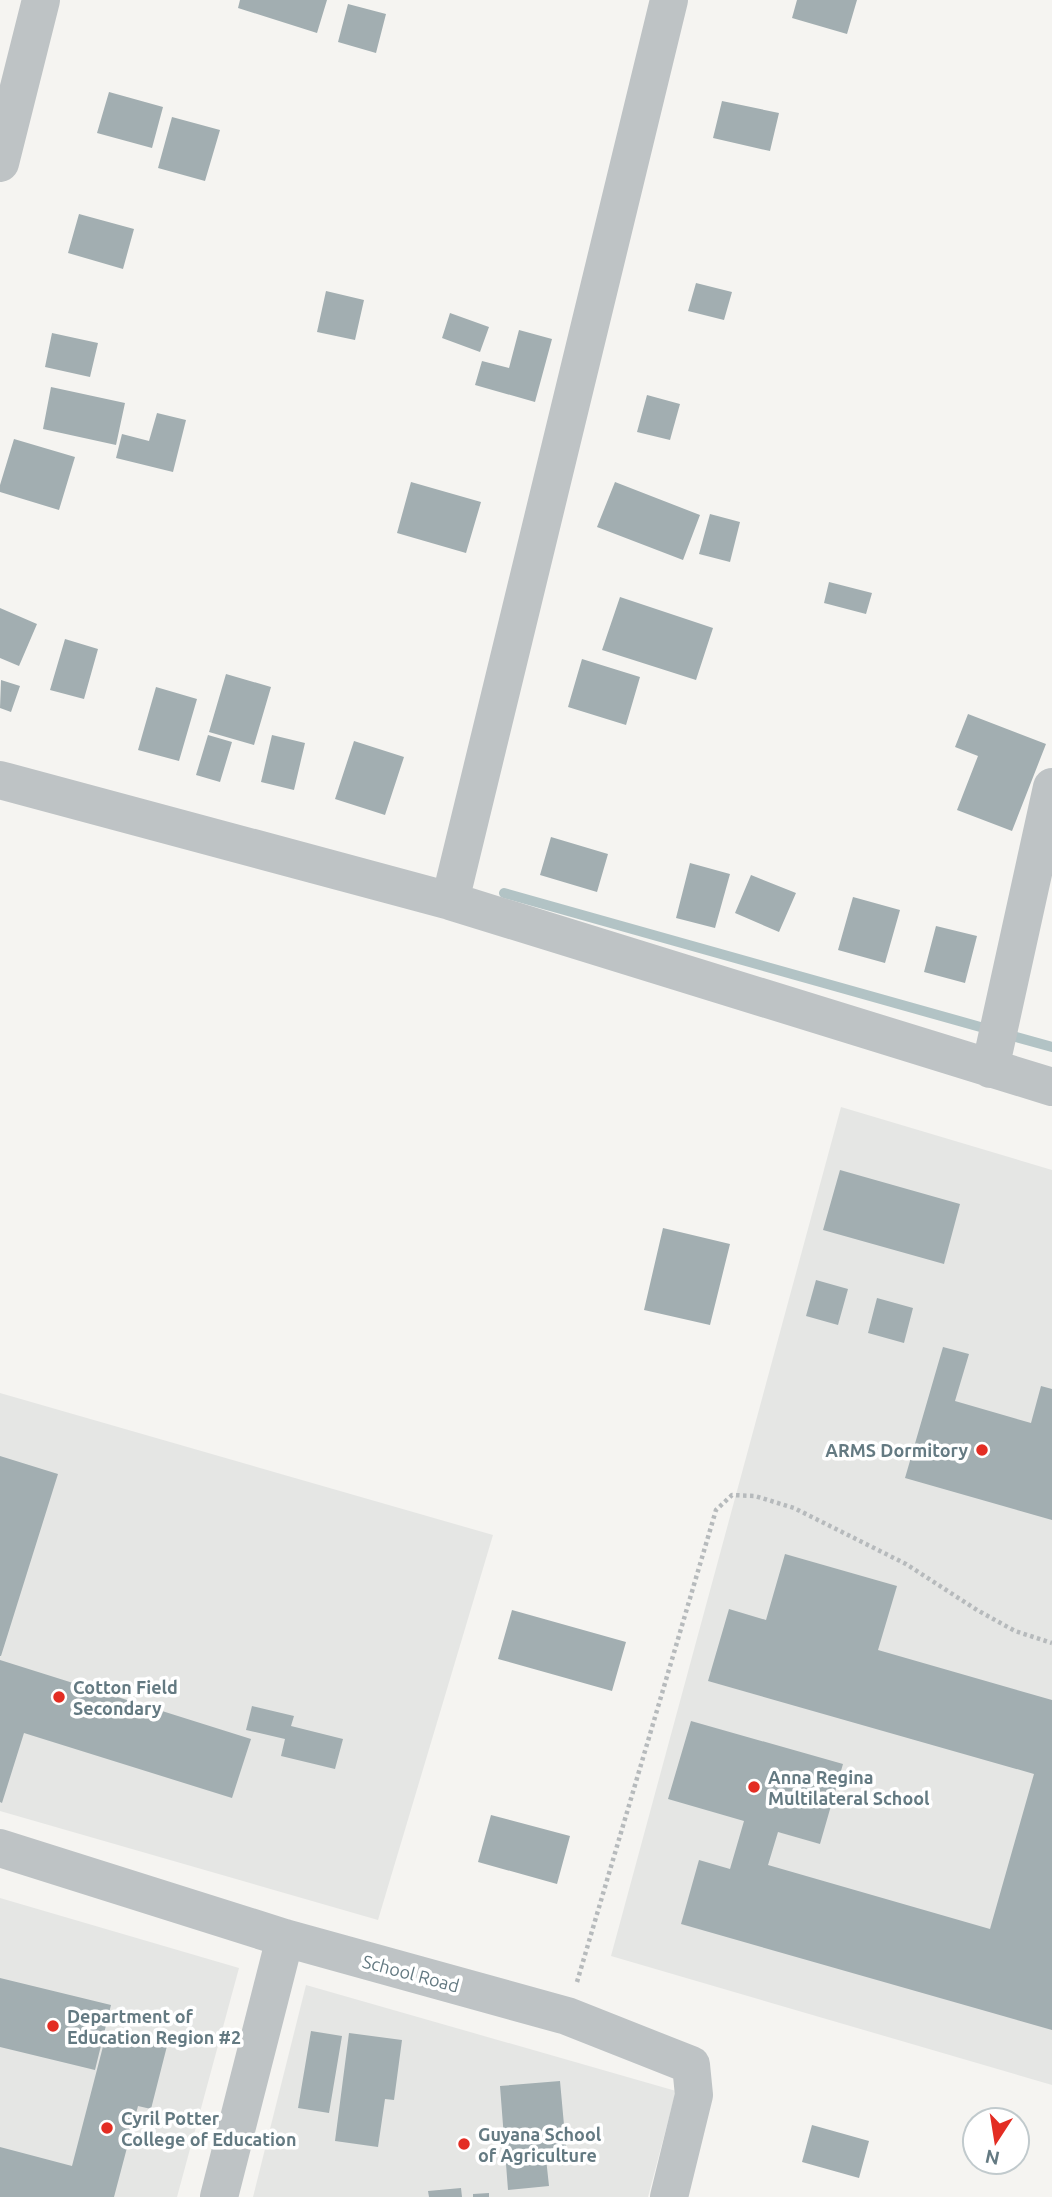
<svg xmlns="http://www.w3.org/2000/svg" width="1052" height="2197" font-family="Ubuntu,sans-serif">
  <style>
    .built { fill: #e5e6e4 }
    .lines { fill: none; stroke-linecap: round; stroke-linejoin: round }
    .stream { stroke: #b2c3c5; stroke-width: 10 }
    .building { fill: #a2aeb1 }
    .path { stroke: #b6babc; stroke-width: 4.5; stroke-dasharray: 3.5 3.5; stroke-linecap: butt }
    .minor { stroke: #bec3c5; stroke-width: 38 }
    .poi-dot { fill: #e32d23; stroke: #fff; stroke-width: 2.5 }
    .labels { text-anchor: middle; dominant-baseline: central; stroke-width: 7; stroke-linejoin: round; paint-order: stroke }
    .poi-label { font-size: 18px; font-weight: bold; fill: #647a82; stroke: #fff; text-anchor: start }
    .street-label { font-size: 18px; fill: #647a82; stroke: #fff }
  </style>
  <rect width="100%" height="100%" fill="#f5f4f1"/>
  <path class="built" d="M841,1107l211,63v915l-441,-129z
    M0,1393l493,142 -115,385 -378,-109z
    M0,1898l239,70 -62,229h-177z
    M306,1985l370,106 -28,106h-395z"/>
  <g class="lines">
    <path class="stream" d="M504,893l487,137
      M1005,1034l47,13"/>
  </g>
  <path class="building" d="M240,0h87l-10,33 -79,-25z
    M797,0h60l-10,34 -55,-16z
    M348,4l38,10 -10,39 -38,-11z
    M109,92l54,15 -11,41 -55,-15z
    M722,101l57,12 -9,38 -57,-13z
    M172,117l48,13 -15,51 -47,-13z
    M79,214l55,15 -11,40 -55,-16z
    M696,283l36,9 -8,28 -36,-9z
    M326,291l38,9 -9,40 -38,-8z
    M450,313l39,14 -9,25 -38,-14z
    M519,330l33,9 -17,63 -60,-17 7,-24 27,7z
    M52,333l46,10 -8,34 -45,-10z
    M51,387l74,16 -9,42 -73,-16z
    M647,395l33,9 -10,36 -33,-8z
    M157,413l29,7 -13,52 -57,-14 6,-24 27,7z
    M14,439l61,18 -16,53 -59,-18v-7z
    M411,482l70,20 -15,51 -69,-20z
    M615,482l85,33 -17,45 -86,-33z
    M710,514l30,8 -10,40 -31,-8z
    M829,582l43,11 -6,21 -42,-11z
    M620,597l93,31 -17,52 -94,-30z
    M0,608l37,16 -18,42 -19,-8z
    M65,639l33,10 -14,50 -34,-9z
    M582,659l58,18 -14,48 -58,-18z
    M226,674l45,13 -17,58 -45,-13z
    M1,680l19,6 -9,26 -11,-4z
    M156,687l41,12 -18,62 -41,-11z
    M968,714l78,30 -34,87 -55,-21 21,-54 -23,-9z
    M208,735l24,7 -12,40 -24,-7z
    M272,735l33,8 -11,47 -33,-8z
    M354,741l50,16 -19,58 -50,-16z
    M551,837l57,17 -11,38 -57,-17z
    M690,863l40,11 -15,54 -39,-10z
    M751,875l45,18 -17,39 -44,-19z
    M853,897l47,13 -15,53 -47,-13z
    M936,926l41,10 -12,47 -41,-11z
    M840,1170l120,34 -16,60 -121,-34z
    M663,1228l67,16 -20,81 -66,-15z
    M816,1280l32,9 -10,36 -32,-9z
    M877,1298l36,10 -9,35 -36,-10z
    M943,1347l26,7 -14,47 76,22 10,-37 11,3v131l-147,-42z
    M0,1456l58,18 -57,182h-1z
    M785,1554l112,32 -19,64 174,50v330l-371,-106 18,-64 31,9 14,-48 -76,-22 23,-78 152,43 -23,80 -42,-12 -10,33 222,64 44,-155 -326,-93 21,-72 37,11z
    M512,1610l114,32 -14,49 -114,-32z
    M0,1660l251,79 -19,59 -208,-65 -22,70 -2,-1z
    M252,1706l42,10 -3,10 52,13 -8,30 -54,-13 4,-17 -39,-9z
    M491,1815l79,21 -13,48 -79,-22z
    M0,1978l111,27 -16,65 -95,-23z
    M107,2031l60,15 -16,63 -13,-3 -24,91h-114v-50l72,19z
    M311,2031l31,5 -13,77 -31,-5z
    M349,2033l53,7 -8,60 -9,-1 -7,48 -43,-6z
    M560,2081l6,66 -21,2 4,37 -41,4 -8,-104z
    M812,2125l57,16 -10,37 -57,-16z
    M461,2188l1,9h-33l-1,-6z
    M489,2193v4h-16v-3z"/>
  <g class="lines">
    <path class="path" d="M577,1982l139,-472 16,-15 23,1 39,12 112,56 71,46 38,21 37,12"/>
    <path class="minor" d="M0,163l41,-163
      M0,780l450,121 602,186
      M450,901l219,-901
      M990,1069l62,-282
      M0,1848l285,90 282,78 124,49 3,30 -25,102
      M219,2197l66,-259"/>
  </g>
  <g class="poi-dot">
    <circle cx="982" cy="1450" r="7"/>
    <circle cx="59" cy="1697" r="7"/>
    <circle cx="754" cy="1787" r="7"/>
    <circle cx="53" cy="2026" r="7"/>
    <circle cx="107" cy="2128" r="7"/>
    <circle cx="464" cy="2144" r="7"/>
  </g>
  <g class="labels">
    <g class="poi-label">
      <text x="968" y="1450" text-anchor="end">ARMS Dormitory</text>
      <text x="73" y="1687">Cotton Field<tspan x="73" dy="21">Secondary</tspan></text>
      <text x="768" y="1777">Anna Regina<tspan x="768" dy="21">Multilateral School</tspan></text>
      <text x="67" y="2016">Department of<tspan x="67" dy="21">Education Region #2</tspan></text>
      <text x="121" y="2118">Cyril Potter<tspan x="121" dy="21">College of Education</tspan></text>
      <text x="478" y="2134">Guyana School<tspan x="478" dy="21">of Agriculture</tspan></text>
    </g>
    <g class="street-label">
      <text transform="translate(411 1973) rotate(15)">School Road</text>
    </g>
  </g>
  <g transform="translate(996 2141) rotate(192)"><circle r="33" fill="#ffffff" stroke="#c1cacd" stroke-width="2"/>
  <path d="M0-5L12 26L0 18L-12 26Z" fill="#e32d23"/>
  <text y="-10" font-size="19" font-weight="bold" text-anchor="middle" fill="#647a82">N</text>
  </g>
</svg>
